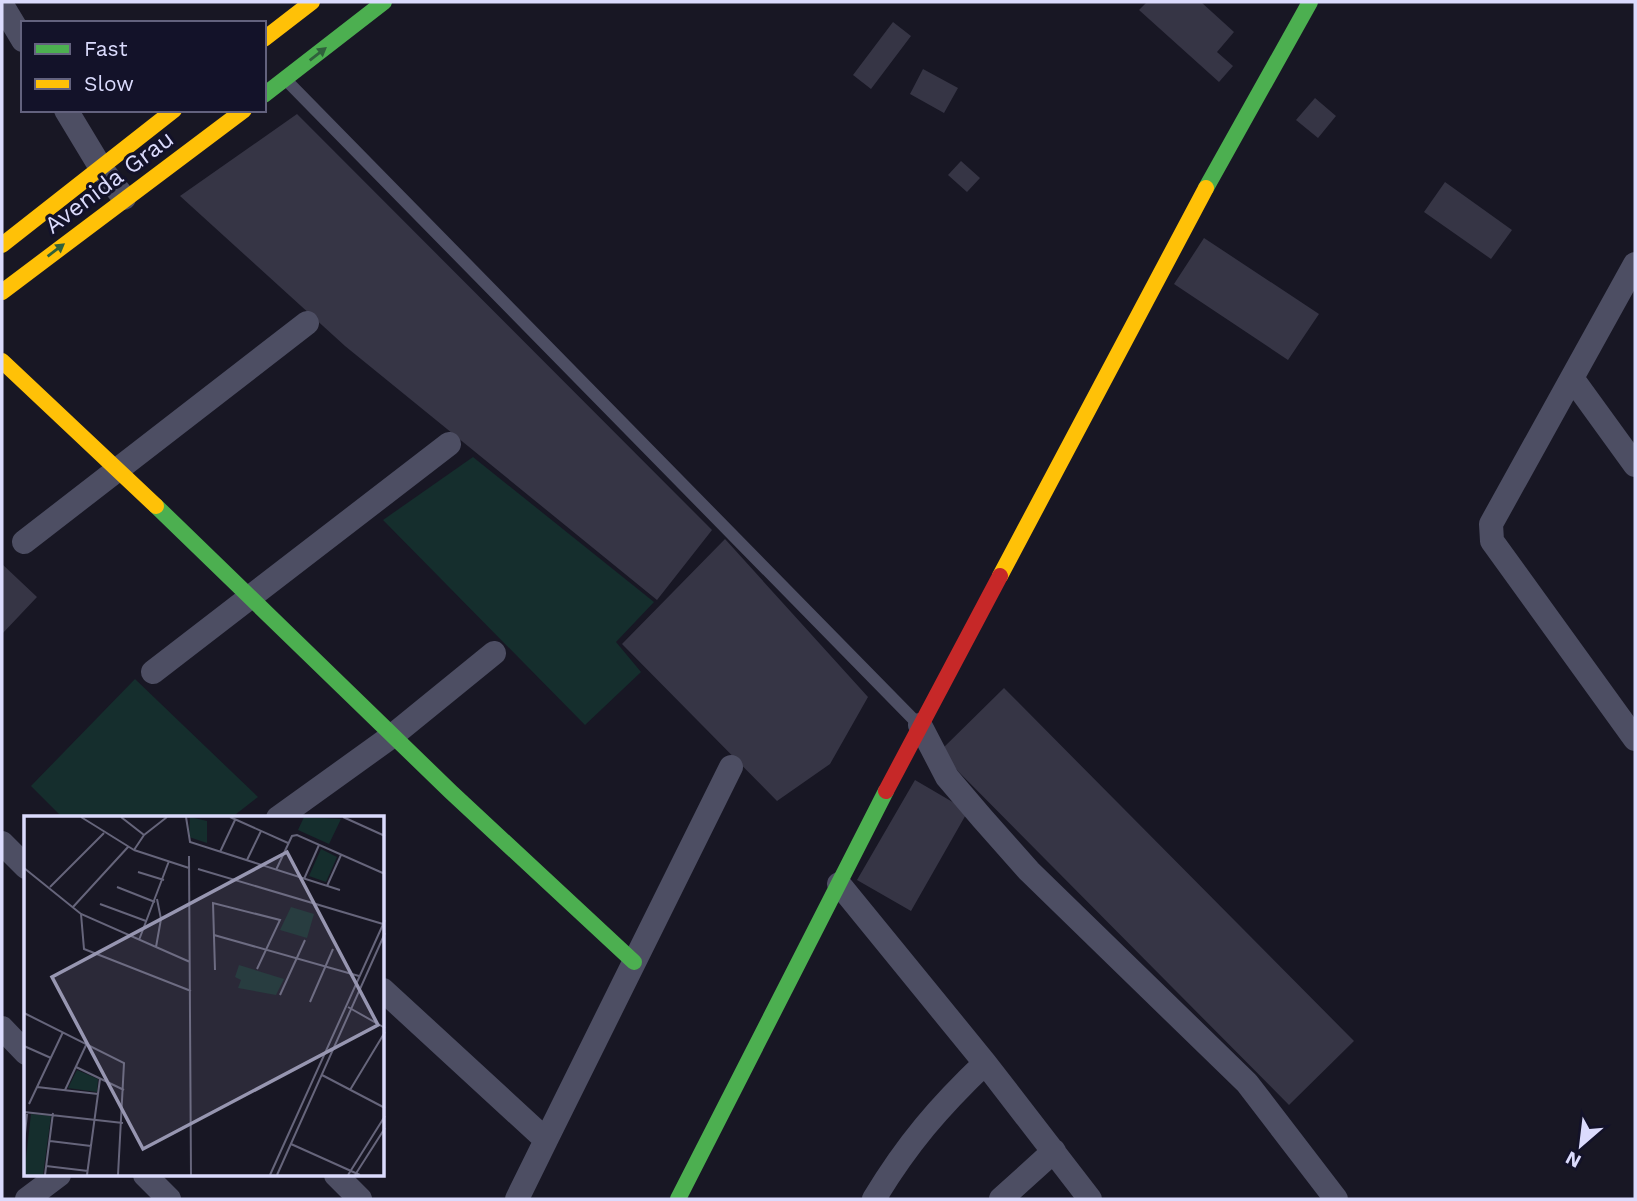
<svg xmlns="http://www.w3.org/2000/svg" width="1637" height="1201" font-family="'Work Sans',sans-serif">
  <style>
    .green { fill: #152e2d }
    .building { fill: #363545 }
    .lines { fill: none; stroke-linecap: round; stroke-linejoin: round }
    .lane { stroke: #4d4e63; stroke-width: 12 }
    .street { stroke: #4d4e63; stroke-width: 24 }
    .fast { stroke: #4caf50; stroke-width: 16 }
    .slow { stroke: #ffc107; stroke-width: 16 }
    .jam { stroke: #c62828; stroke-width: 16 }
    .oneway { fill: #30603c }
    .labels { text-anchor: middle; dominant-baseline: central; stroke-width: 6; stroke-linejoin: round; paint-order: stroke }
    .street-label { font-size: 24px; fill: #dbdbfd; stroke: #131229 }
    .inset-road { fill: none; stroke: #66657b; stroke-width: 2 }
    .view { fill: #9796b1; fill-opacity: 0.15; stroke: #9796b1; stroke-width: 3.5 }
    .inset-edge { fill: none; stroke: #dbdbfd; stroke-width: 3.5 }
  </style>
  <rect width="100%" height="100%" fill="#181724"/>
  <path class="green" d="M473,457l181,145 -38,40 25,30 -56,53 -202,-205z
    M135,679l123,118 -27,21h-168l-32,-32z"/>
  <path class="building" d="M1147,2h54l33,30 -17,20 16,14 -14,16 -80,-72z
    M893,22l18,14 -40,53 -18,-14z
    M923,69l35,19 -14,25 -34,-19z
    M1315,98l21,18 -18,22 -22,-18z
    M297,114l415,416 -55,70 -312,-254 -165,-150z
    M961,161l19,17 -13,14 -19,-17z
    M1445,182l67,48 -21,29 -67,-47z
    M1204,238l115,76 -31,46 -114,-76z
    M725,539l143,158 -38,67 -53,37 -155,-157z
    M2,564l35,33 -35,37z
    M1004,688l350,353 -65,64 -350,-353z
    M915,780l53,31 -57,100 -54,-31z"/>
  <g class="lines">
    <path class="lane" d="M287,81l630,642"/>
    <path class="street" d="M2,5l21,35
      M66,110l35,58 23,30
      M1635,264l-144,260 1,17 143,198
      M1572,378l63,87
      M24,542l283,-219
      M153,672l296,-228
      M920,725l27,52 35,41 47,53 218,212 89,116
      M278,818l114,-82 102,-83
      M2,843l24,24
      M839,884l146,179 105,136
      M383,990l163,150 185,-373
      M2,1028l24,25
      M145,1175l24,24
      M336,1175l24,24
      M27,1199l32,-24
      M517,1199l29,-59
      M874,1199c33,-55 65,-92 111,-136
      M1001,1199l53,-48"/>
    <path class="fast" d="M264,95l120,-93
      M1206,188l104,-186
      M156,506l295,286 183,170
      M678,1199l208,-408"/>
    <path class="slow" d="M264,39l48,-37
      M2,245l172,-135
      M2,292l242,-182
      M2,361l154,145
      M1000,576l206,-388"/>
    <path class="jam" d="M886,791l114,-215"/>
  </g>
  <defs><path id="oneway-solid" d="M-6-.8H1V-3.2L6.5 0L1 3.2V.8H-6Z" transform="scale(1.75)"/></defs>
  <g class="oneway">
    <use href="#oneway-solid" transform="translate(318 54) rotate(-38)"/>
    <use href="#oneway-solid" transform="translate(56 250) rotate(-37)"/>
  </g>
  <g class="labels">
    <g class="street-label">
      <text transform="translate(109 182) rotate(-37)">Avenida Grau</text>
    </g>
  </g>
  <g transform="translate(24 816)">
    <rect width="360" height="360" fill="#181724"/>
    <path d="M166,1l17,4v22l-18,-6zM280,1l37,2 -12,25 -31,-14zM297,33l16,8 -11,25 -17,-6zM267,91l23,7 -7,24 -27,-8zM215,149l45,14 -8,16 -38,-7 3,-8 -6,-3zM53,254l21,9 -1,13 -29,-4zM7,298l20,2 -8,59h-19z" fill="#152e2d"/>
    <path class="inset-road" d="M57,1l53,33 10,-15 -23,-18M162,1l4,25 150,48M206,1l58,26M319,1l42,19M120,19l23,-18M110,34l55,18M196,36l15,-32M165,40l2,319M223,44l14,-29M0,52l57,46 109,48M174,53l185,55M252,54l16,-34 5,-1 88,39M114,56l26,8M280,63l15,-34M303,70l14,-31M26,71l54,-54M93,71l38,15M76,88l46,17M49,91l55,-60M57,98l3,35 107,42M190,119l145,41M115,124l30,-79M132,131l5,-28 -4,-20M191,154l-2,-67 67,17 -23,49M256,179l25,-55M286,186l23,-53M324,191l37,21M0,197l100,50 -6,112M0,230l27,12M52,251l48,23M298,259l63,33M13,271l61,7M41,274l22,-47M326,274l35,-58M5,288l34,-72M0,296l99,11M26,325l41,5M0,327l3,-29M267,328l69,31M22,350l42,5M21,359l8,-62M63,359l13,-96M246,359l115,-255M253,359l108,-242M324,359l37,-59M331,359l30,-47"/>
    <path class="view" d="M263,36l91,173 -235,124 -91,-172z"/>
    <rect width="360" height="360" class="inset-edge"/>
  </g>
  <rect width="1637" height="1201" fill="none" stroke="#dbdbfd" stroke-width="7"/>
  <rect x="21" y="21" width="245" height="91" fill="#131229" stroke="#63627e" stroke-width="2"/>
  <rect x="35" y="44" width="35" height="10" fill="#4caf50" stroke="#63627e" stroke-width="2"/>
  <text x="84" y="56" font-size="21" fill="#dbdbfd">Fast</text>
  <rect x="35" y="79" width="35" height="10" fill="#ffc107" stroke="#63627e" stroke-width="2"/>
  <text x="84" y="91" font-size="21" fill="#dbdbfd">Slow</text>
  <g transform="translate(1581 1145) rotate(208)" stroke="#131229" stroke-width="5" paint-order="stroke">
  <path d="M0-5L12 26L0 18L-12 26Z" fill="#dbdbfd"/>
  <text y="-10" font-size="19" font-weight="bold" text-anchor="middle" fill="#dbdbfd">N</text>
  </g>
</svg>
